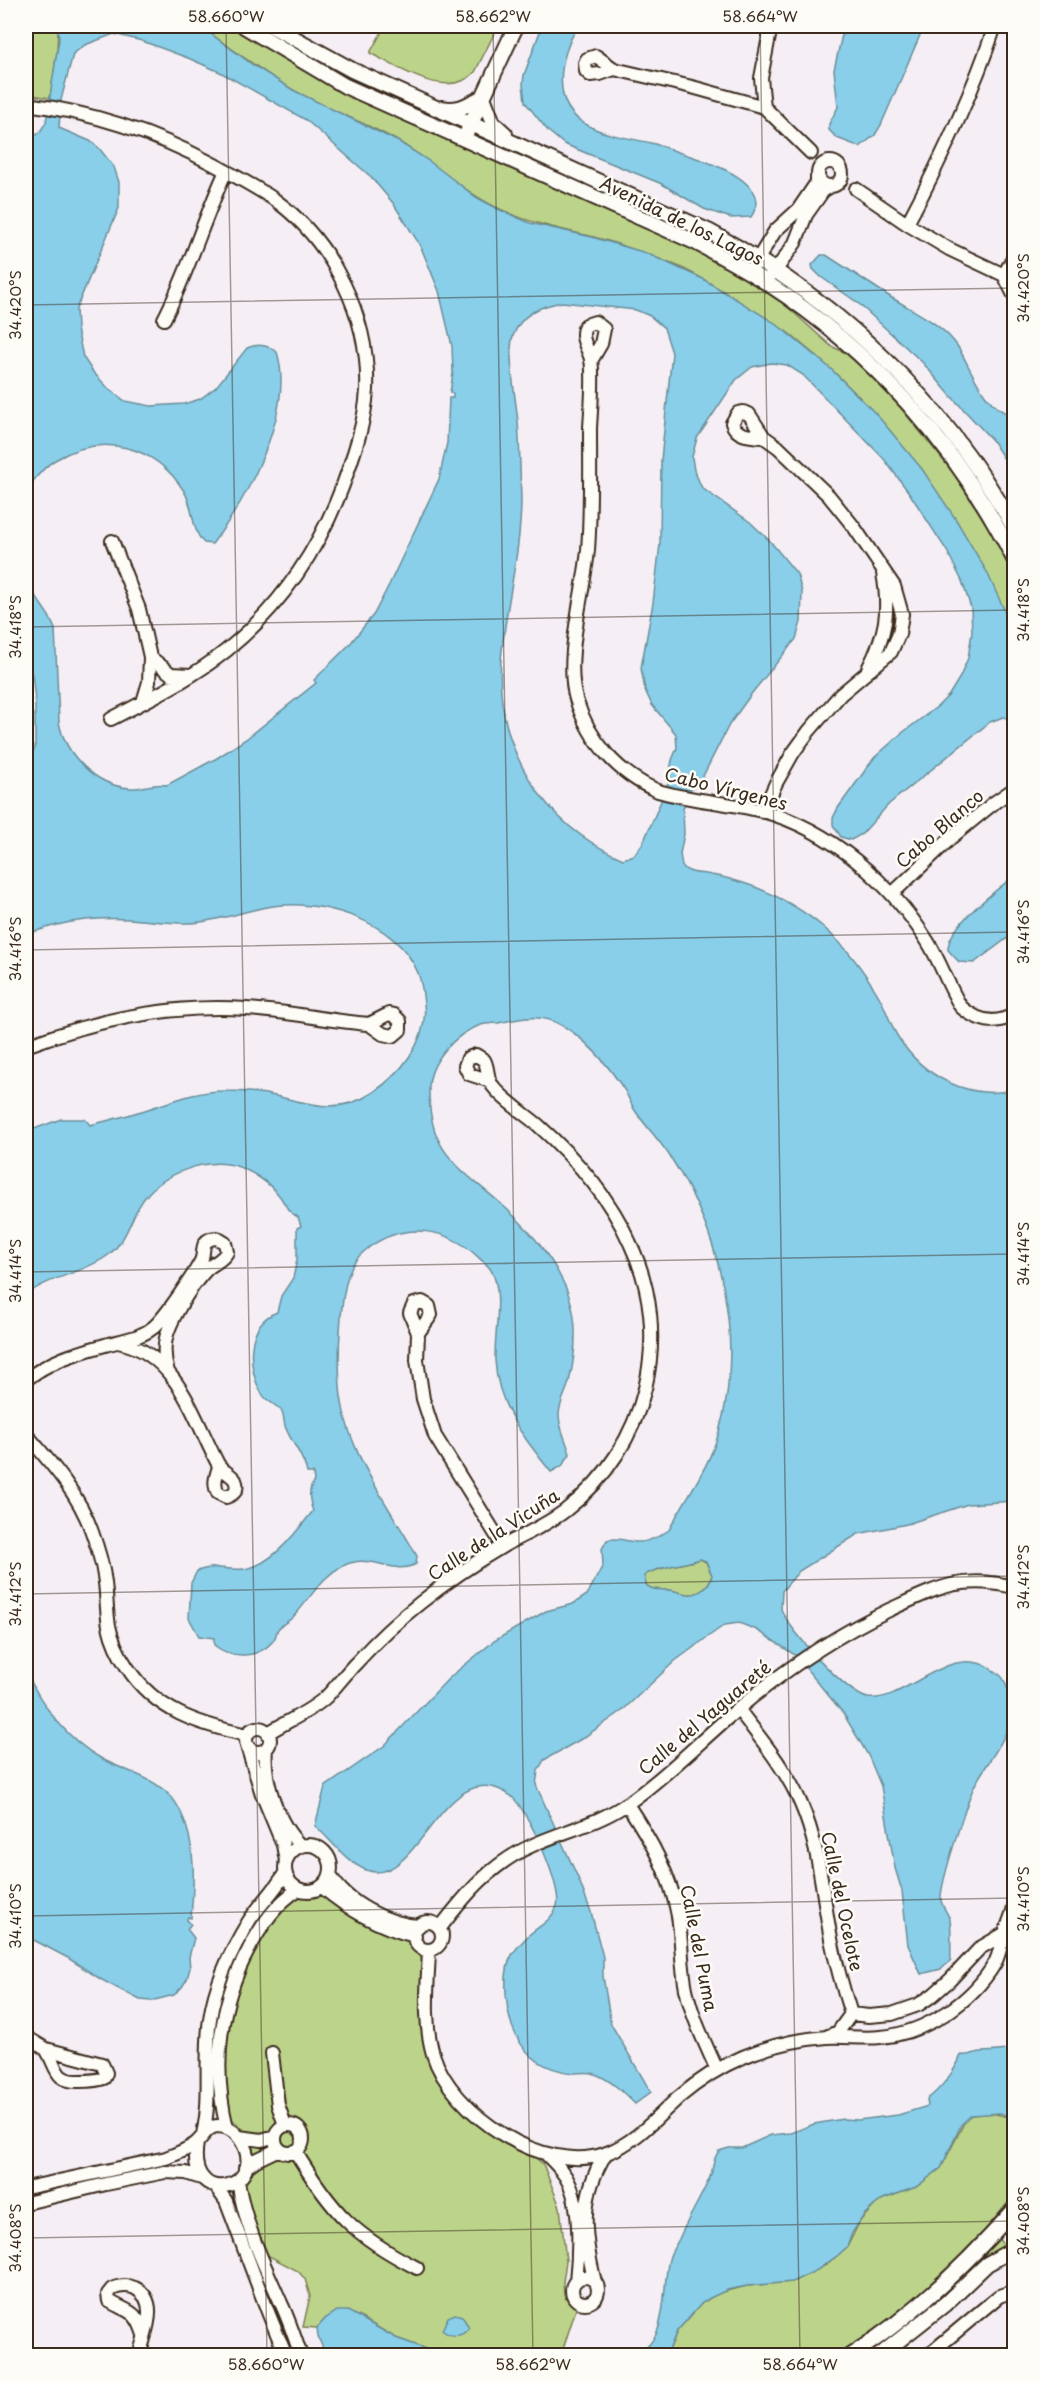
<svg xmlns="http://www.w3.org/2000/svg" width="1040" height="2381" font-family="'Playpen Sans',sans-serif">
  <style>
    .green { fill: #bcd48a; stroke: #7c7f54; stroke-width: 1.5 }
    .water { fill: #89cfea; stroke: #6a8d98; stroke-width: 1.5; fill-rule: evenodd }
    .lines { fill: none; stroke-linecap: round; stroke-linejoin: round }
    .minor-casing { stroke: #3b2a1e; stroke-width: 16 }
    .tertiary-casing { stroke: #3b2a1e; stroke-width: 18 }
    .minor { stroke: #fdfcf7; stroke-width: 12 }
    .tertiary { stroke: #fdfcf7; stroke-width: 14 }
    .ticks { fill: none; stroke: #3b2a1e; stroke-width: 1.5; stroke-opacity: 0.45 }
    .labels { text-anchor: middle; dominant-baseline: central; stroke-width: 5; stroke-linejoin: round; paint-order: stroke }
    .street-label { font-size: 18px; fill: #3b2a1e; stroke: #fdfcf7 }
    .neatline { fill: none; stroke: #3b2a1e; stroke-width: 2 }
    .ticks-label { font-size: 15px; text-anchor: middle; fill: #3b2a1e }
  </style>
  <rect width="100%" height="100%" fill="#f5eff5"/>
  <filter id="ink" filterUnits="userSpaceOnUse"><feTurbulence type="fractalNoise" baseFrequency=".0167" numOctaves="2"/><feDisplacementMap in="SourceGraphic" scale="12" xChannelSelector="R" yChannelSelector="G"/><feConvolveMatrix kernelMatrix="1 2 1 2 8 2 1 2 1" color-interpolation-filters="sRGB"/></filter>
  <g filter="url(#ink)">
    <path class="green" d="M26,26h29l3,3 -1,22 -7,47 -24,-4z
      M200,26h34l30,18 221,113 213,92 37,21 47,32 49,44 17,8 18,17 34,36 52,64 48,74 14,29v58c-51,-115 -122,-217 -222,-296 -12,-10 -27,-17 -40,-26 -25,-16 -49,-33 -77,-45 -28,-11 -56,-22 -85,-29 -31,-7 -61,-13 -90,-27 -37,-17 -66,-46 -101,-67 -33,-20 -70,-31 -104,-51 -33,-19 -64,-43 -95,-65z
      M255,26h9l15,9 175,85 -2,3 -44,-19 -21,-5 -29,-14z
      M385,26h113l-23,46c-28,30 -77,-5 -105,-19z
      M483,133l220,99 49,30 -43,-23 -12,-2 -155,-70 -17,-11 -43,-19z
      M700,1559l6,3 6,13c-2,10 -13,21 -24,19 -6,0 -12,-3 -19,-4 -8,-1 -16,1 -23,-5l-2,-9c7,-8 43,-12 56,-17z
      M322,1894l17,15 26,15 47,18 11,19 1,54 25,80 37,37 46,23 11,9 17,43 6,54 -3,21 1,13 5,6 8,5 -16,49h-118l-47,-17 -38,-22 -32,2 -9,10 -14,-1 7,-31 -5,-17 -7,-8 -29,-15 -10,-12 -16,-58 8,-17 -8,-40 -15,-13 -6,-28 7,-84 31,-66 19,-27 20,-16z
      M991,2113l23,5v77l-42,52 -49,46 -36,29 -51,33 -169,1 10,-25 25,-28 16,-10 29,-7 45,-4 34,-17 21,-18 13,-26 15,-16 8,-6 33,-12 25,-19 25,-49 5,-4z
      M996,2235l8,11c-39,19 -113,109 -149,110z"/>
    <path class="water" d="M55,26h145l53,39 40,25 106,52 30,19 47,36 22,12 32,14 62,14 54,16 57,26 72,44 55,45 47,47 45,54 33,49 32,54 27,60v88l-11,-3 -13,5 -101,82 -27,30 -11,6 -10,-3 -8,-12v-7l5,-10 36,-50 28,-25 36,-27 11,-11 11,-18 8,-19 4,-26 -1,-24 -9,-27 -15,-30 -37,-57 -26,-35 -81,-84 -16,-10 -16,-2 -19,4 -16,13 -39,58 -5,19 2,13 8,18 48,34 20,19 27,33 5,18 -1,30 -5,17 -44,54 -23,32 -29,57 -12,9 -5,18 1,25 -4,20 2,12c2,2 3,4 7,5 6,3 15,2 22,4 15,2 30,7 44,12 30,12 60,30 83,54 17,17 31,38 43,59 6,12 10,26 17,37 25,40 70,63 116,53v411l-46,3 -61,20 -49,10 -59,37 -17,20 -1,18c8,21 66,85 87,89 37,5 82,-57 123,-29 5,3 11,6 13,11 21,43 -9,68 -28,103 -8,14 -37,104 -35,117 1,7 7,13 9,20 2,13 0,28 1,41l-10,8 -20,5 -13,-29 -6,-54 -7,-23 -14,-82 -13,-31 -25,-42 -48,-58 -38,-25 -18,-7 -14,2 -9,6 -41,30 -53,50 -39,27 -39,22 -6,11 -2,14 43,95 12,32 12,45v19l8,48 40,68 -16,12c-12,-12 -24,-24 -40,-30 -6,-3 -15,-1 -22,-1 -26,-3 -46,-14 -57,-38 -10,-19 -15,-61 -4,-80 3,-5 9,-12 14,-17 11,-12 25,-15 31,-32 6,-18 -30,-98 -46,-110 -62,-45 -89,79 -136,76 -24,-2 -42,-31 -60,-46l10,-39 59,-41 66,-69 44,-36 52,-30 27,-7 14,-9 16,-30 -1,-16 5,-9c11,-3 18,1 29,2 12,1 24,-6 33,-12 17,-33 40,-62 50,-98 26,-91 3,-196 -48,-274 -10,-16 -24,-30 -35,-46 -5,-7 -7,-14 -11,-21 -16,-25 -42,-57 -70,-69 -18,-8 -39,-3 -57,1 -6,1 -11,0 -17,2 -25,8 -53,37 -52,65 0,17 2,35 10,51 12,25 41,44 61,62 24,21 48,48 62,77 17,31 15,69 7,102 -3,11 -10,22 -10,33 0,13 8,27 11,39l-8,12 -11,6c-27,-34 -54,-66 -56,-112 -1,-25 9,-69 -4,-90 -3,-5 -9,-9 -13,-13 -30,-29 -72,-35 -107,-11 -7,5 -15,12 -19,20 -13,25 -14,93 -12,121 5,64 47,115 77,169l-1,8c-29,15 -51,-23 -90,14 -12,11 -21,27 -33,39 -4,4 -11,7 -15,12 -2,3 -2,9 -5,12 -15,18 -42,18 -59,4v-7l-15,-2 -10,-18 2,-35 6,-12c21,-7 28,0 46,-2 28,-2 54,-38 70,-58 -4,-10 -5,-21 1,-30l-1,-8h-6c-3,-18 -16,-30 -22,-47 -1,-4 -1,-10 -3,-14 -3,-7 -16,-10 -20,-18 -15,-25 -17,-70 15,-82l4,-16 12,-18 4,-18v-32l4,-2 -3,-9c-12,-5 -12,-14 -20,-23 -11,-13 -28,-24 -45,-29 -28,-7 -69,9 -87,31 -16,19 -17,44 -39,60 -25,18 -57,20 -81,39v-163l35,-13h24l5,6c16,-4 32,-8 48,-13 29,-8 57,-22 88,-21 17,0 38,2 54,6 33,8 60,17 92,-4 28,-18 57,-53 52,-89 -1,-10 -2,-21 -6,-31 -21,-53 -100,-76 -151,-66 -26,5 -49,14 -76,16 -21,1 -42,-3 -63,-4 -36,-2 -69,3 -102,16v-173l9,-14v-48l-3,-26 -6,-10v-82l23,34 6,13 4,93c6,33 37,64 71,66 12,1 25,-6 37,-3l50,-27 29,-19 70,-56 -2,-3 35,-35 25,-31 15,-29 50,-106 8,-36 2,-45h4v-5h-3l3,-20 -1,-27 -13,-55 -19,-46 -27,-42 -23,-27 -64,-56 -86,-48 -32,-14 -46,-17 -28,-7 -29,11 -12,9 -12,46 -2,28 31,13 9,7 15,19 5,15v26l-43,101 1,20 6,28 10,15 15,16 17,13 26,5 33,-2 16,-5 16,-12 31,-39c11,-5 21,-3 30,4 18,59 -30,147 -65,192l-8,-1c-13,-13 -10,-36 -20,-52 -29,-46 -82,-59 -129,-31 -12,7 -21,20 -29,30v-188l2,-6 -2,-20v-133l14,-11 6,-10 13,-83 -1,-10zM562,302l74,8 14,6 14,12 8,25 -11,107 -1,84 -7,59 -12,65 4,22 7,15 24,29 1,14 -5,12 -5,27 -24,56 -9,12 -11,4c-80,-34 -128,-111 -122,-198 4,-55 20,-107 20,-162 -1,-26 -1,-52 -3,-77 -2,-21 -11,-69 -5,-86 8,-22 27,-30 49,-34zM700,1559l6,2 6,14c-2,10 -13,21 -24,19 -7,0 -12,-4 -19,-4 -9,-1 -16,1 -23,-5l-2,-9c7,-8 43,-12 56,-17z
      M542,26h36c-19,30 -29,81 11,100 18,10 42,12 62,17 9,2 20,7 30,10 24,8 94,28 70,64l-20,1 -27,-9 -42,-25 -98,-40 -16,-13 -23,-29 -2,-18 1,-9z
      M844,26h80l-43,99 -6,10 -15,12 -23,-9 -8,-8v-6l9,-17 -4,-37z
      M821,255h5c22,14 44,29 66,43 23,14 51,26 66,49 16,27 24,58 56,70v58l-22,-35 -41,-44 -28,-33 -65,-60 -37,-26 -8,-8 -1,-4z
      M1014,876v57l-40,30 -15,-1 -11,-12c-1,-24 49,-60 66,-74z
      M26,1670c14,35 42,70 76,89 28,15 63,20 78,51 17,35 14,72 11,108l-3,-1 -1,3 4,4 -4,5 7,9 -5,19 1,11 -3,11 -5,8 -8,8 -23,6 -11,-1 -38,-20 -34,-22 -42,-22z
      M1014,2047v71l-14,-5 -29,2 -10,10 -20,43 -25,19 -33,12 -8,6 -11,10 -12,18 -5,14 -10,9 -20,14 -25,12 -45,4 -20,4 -17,8 -8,5 -25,28 -10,24h-34c39,-13 27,-70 37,-99 2,-6 6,-11 9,-17 9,-21 22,-41 31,-62 4,-9 2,-18 9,-26l10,-3h13l29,-13 20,-2 23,-9 29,-5 15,1 40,-5 30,-9 -1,-7c12,-8 29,-29 34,-44 7,1 9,-1 15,-2 13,-3 25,1 38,-6z
      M337,2311h11l48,27 47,17h-117l-8,-18 -1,-9 9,-10z
      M455,2314l7,2 7,12c-7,9 -18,10 -27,2l6,-13z"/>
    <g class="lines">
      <g class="minor-casing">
        <path id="minor" d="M771,26l-10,52 3,29 47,46
          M614,69l-14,5 -10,1 -4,-4 -1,-8 2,-4 9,-3 18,13 78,18 72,20
          M26,104c67,8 129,29 189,61 20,11 41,22 60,35 58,42 95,119 92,190 -2,33 -13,64 -24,95 -24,64 -63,122 -116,165 -36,29 -76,48 -116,69
          M818 174a12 12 0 1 1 24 0a12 12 0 1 1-24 0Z
          M856,189l51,35 42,25 55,26 10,20
          M907,224c34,-64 65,-129 88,-198
          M750,272l25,-41 23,-21 19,-28v-5
          M1004,275l10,-19
          M765,281l11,-11 19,-27 11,-28 17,-24 8,-5
          M164,319c25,-48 39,-99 62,-148
          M591,361l10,-17 3,-15 -9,-7 -9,3c-8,11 2,23 5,34 3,18 0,50 -1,69 0,41 1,82 -2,122 -4,44 -24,108 -12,149 13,42 42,75 82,92 34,10 70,11 104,20 68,18 129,72 166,131 13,21 20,44 33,65 16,14 35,19 53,7
          M112,541l27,68 11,48
          M868,669c18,-35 22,-57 15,-96
          M143,702l6,-20 1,-25 21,17 20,1
          M763,812l13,-29 17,-30 16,-22 31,-36 51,-43 8,-18 3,-20 -8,-28 -40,-59 -25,-31 -51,-49 -14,-10 -15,-23 -6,-2 -5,1 -6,10c5,14 19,13 32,14
          M892,894l61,-58 42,-34 19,-13
          M389,1014l5,1 6,6v9l-7,6 -10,-2 -14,-10z
          M26,1046c70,-26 144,-42 220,-37 41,2 82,12 123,15
          M418,1333l13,-18 -2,-9 -7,-4 -8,2 -4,9 8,20 -1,27 6,39 12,37 68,110
          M118,1342c59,11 76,77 100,122 4,7 13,10 17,16 4,9 0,14 -9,17l-8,-4c-5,-9 -2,-17 1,-26
          M26,1380c22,-19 51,-27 79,-35 17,-5 38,-7 51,-20 12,-12 37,-49 45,-64 3,-6 1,-12 4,-18 3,-4 7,-5 12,-5l8,5 2,9c-5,9 -14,11 -21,18 -15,16 -39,53 -41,74 -1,10 0,19 3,28
          M26,1434c25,29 53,60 66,98 5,14 10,29 12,44 3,16 2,33 5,50 3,14 10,29 18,41 28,44 71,57 120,68
          M738,1709c23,30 48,60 63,95 19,44 21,89 30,135 5,25 12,50 20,75
          M246 1740a12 12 0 1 1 24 0a12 12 0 1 1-24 0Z
          M268,1733c19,-12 42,-21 58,-36 11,-11 20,-24 31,-35 19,-21 40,-41 63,-59 26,-21 54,-40 83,-57 22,-12 44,-21 63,-36 82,-63 108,-175 64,-267 -20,-45 -56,-86 -92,-118 -14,-12 -39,-28 -48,-43 -3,-7 -2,-15 -6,-22l-8,-5 -8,3 -3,8 4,8 21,7
          M247,1746l15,48 21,51 3,16
          M266,1749c-3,31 12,76 35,97
          M627,1804c23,35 44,71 51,112 4,24 3,49 8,73 6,28 19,54 31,81
          M285 1868a23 23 0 1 1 46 0a23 23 0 1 1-46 0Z
          M330,1875c16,28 57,49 89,51
          M322,1887c28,23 56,40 93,49
          M414 1936a14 14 0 1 1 28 0a14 14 0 1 1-28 0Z
          M440,1928c26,-34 52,-65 93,-83 31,-14 67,-22 95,-42 39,-27 73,-63 110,-94 46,-39 97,-73 151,-99 48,-22 72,-36 125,-23
          M429,1950c-1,34 -6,70 4,104 18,59 111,123 174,99 29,-11 49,-35 71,-55 20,-17 41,-31 65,-41 26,-11 56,-18 84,-20 18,-1 36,2 54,0 45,-4 91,-35 114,-74 5,-10 6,-20 10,-30 3,-9 7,-17 9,-26
          M851,2014l18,2 23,-2 26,-9 15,-10 17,-15 30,-32 24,-14
          M26,2037l20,12 56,15 4,9 -2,5c-8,3 -16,3 -24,3 -26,1 -22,-13 -34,-32
          M826,2037l12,-5 13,-18
          M272,2053l6,52 7,20
          M275 2139a14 14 0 1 1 28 0a14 14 0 1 1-28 0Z
          M227,2128c-15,-61 -8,-124 22,-179 13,-24 26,-45 50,-60
          M203,2134c9,-38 1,-76 7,-115 5,-34 21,-69 39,-98 11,-17 26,-30 36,-48
          M239,2137l23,3 13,-4
          M295,2151c37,61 59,85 122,117
          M547,2155c9,9 18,18 23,30 11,25 9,69 6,96
          M245,2168l11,-8 23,-11
          M238,2181c7,45 25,81 43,122 8,17 14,35 20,53
          M216,2187l10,14 42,111 18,44
          M26,2188l140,-30c10,-4 21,-8 29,-14 8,-6 11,-17 22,-18 9,0 18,5 23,13 33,49 -55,74 -43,4
          M26,2203l80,-19 59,-12 21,1 18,6
          M572 2290a13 13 0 1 1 26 0a13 13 0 1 1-26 0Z
          M595,2282c-12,-48 -16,-85 11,-129
          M139,2356c5,-21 22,-55 -4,-68 -7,-3 -16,-2 -23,1l-4,5 1,7c20,12 27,8 35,34
          M927,2356l72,-60 15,-5"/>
      </g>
      <g class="tertiary-casing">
        <path id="tertiary" d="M244,26l101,60 350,156c24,13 49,26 72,41 104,67 192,165 247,276
          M272,26l80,44 358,162c127,67 235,170 304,296
          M442,108c16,4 27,-4 41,-11l10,26 12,11
          M468,130l48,-104
          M850,2356c63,-40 115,-90 164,-146
          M879,2356l66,-52 42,-40 27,-15"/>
      </g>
      <use href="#minor" class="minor"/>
      <use href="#tertiary" class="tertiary"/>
    </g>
  </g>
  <path class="ticks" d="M226,26l41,2330M493,26l40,2330M760,26l40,2330M26,305l988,-17M26,627l988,-17M26,950l988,-18M26,1272l988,-18M26,1594l988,-18M26,1916l988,-18M26,2238l988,-17"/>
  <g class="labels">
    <g class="street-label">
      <text transform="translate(682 220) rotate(26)">Avenida de los Lagos</text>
      <text transform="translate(726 788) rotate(14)">Cabo Vírgenes</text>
      <text transform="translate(939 828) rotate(-41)">Cabo Blanco</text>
      <text transform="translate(493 1534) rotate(-33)">Calle de la Vicuña</text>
      <text transform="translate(704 1717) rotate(-40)">Calle del Yaguareté</text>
      <text transform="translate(843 1901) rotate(78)">Calle del Ocelote</text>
      <text transform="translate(700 1948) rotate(79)">Calle del Puma</text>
    </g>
  </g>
  <rect width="1040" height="2381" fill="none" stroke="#fdfcf7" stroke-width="66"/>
  <rect x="33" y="33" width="974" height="2315" class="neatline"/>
  <g class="ticks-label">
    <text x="226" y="22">58.660°W</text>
    <text x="493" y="22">58.662°W</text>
    <text x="760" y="22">58.664°W</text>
    <text transform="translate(1024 288) rotate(-90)" y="5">34.420°S</text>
    <text transform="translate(16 305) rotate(-90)" y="5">34.420°S</text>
    <text transform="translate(1024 610) rotate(-90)" y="5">34.418°S</text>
    <text transform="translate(16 627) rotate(-90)" y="5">34.418°S</text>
    <text transform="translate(1024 932) rotate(-90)" y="5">34.416°S</text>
    <text transform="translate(16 949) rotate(-90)" y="5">34.416°S</text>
    <text transform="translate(1024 1254) rotate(-90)" y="5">34.414°S</text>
    <text transform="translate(16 1271) rotate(-90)" y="5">34.414°S</text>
    <text transform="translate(1024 1577) rotate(-90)" y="5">34.412°S</text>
    <text transform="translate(16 1594) rotate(-90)" y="5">34.412°S</text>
    <text transform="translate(1024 1899) rotate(-90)" y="5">34.410°S</text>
    <text transform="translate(16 1916) rotate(-90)" y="5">34.410°S</text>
    <text transform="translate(1024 2221) rotate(-90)" y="5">34.408°S</text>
    <text transform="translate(16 2238) rotate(-90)" y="5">34.408°S</text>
    <text x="266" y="2370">58.660°W</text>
    <text x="533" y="2370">58.662°W</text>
    <text x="800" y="2370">58.664°W</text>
  </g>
</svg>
